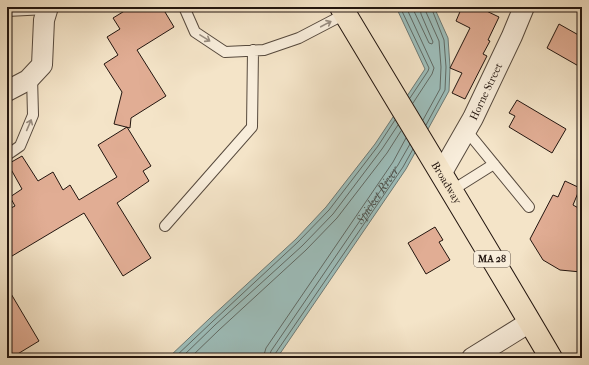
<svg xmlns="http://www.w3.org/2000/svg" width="589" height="365" font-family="'IM FELL French Canon',serif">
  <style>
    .water { fill: #9dbebb; stroke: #6c7a76 }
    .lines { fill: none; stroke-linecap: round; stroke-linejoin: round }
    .shore { stroke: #606a65; stroke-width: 1 }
    .building { fill: #e1ad94; stroke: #22150f }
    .lane-casing { stroke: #56493d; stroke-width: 12 }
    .street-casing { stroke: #56493d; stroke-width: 22 }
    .primary-casing { stroke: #22150f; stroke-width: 24 }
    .lane { stroke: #f8eddb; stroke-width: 10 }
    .street { stroke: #f8eddb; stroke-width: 20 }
    .primary { stroke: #f4e4c8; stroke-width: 22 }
    .oneway { stroke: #988c7f }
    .labels { text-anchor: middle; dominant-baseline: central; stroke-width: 3; stroke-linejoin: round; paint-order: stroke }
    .shield { fill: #f8eddb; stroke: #62564c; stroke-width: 1 }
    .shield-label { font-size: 10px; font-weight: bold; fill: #22150f }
    .street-label { font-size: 11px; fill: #22150f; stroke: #f8eddb }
    .water-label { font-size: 12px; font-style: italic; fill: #4d504b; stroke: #f8eddb }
  </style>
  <rect width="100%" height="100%" fill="#f4e4c8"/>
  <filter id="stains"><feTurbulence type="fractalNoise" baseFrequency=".005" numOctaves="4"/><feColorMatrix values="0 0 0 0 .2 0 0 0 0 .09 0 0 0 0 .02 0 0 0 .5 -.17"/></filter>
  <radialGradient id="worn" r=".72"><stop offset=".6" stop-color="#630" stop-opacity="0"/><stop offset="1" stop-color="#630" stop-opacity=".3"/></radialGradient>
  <path class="water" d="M396,7h38l14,31 2,29 -1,24 -43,78 -129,189h-109l41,-39 87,-80 30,-32 49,-63 50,-75z"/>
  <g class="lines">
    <g class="shore">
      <path d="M400,7l29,61 -1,3 -18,27"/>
      <path d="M406,7l28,61 -2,6 -19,29"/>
      <path d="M412,7l17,36 3,1 1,-2 -12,-28 -1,-7"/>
      <path d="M423,120l17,-31 1,-22 -2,-26 -13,-29v-5"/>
      <path d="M426,125l19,-35 1,-23 -2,-27 -13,-33"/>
      <path d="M174,358l38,-36 86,-80 31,-32 49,-64 17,-26"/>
      <path d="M181,358l34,-33 87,-79 31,-32 49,-65 16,-24"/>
      <path d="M190,358l29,-28 87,-80 31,-32 50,-65 14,-22"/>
      <path d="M263,358l3,-10 127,-186 13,-24"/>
      <path id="s1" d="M269,358l2,-7 127,-186 12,-21"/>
      <path d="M274,358l1,-4 128,-187 10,-18"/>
    </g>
  </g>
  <path class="building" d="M131,7h31l12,20 -37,23 29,46 -35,22 -1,10 -16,-4 8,-32 -18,-28 14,-9 -11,-18 13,-8 -7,-11z
    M462,7h16l21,10 -11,23 2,1 -7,13 4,2 -22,43 -13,-6 10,-20 -12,-5 20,-40 -14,-7z
    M559,24l23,13v31l-35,-20z
    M517,100l49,29 -14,24 -43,-26 6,-11 -6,-3z
    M127,127l24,39 -8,5 6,10 -32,22 34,55 -28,18 -39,-63 -77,46v-49l8,-4 -5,-9 12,-8 -14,-25 14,-8 16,25 15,-9 10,18 7,-5 9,15 38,-23 -19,-32z
    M565,181l15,7 -7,17 9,5 -1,62 -21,-2 -17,-10 -13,-21 23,-44 5,2z
    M435,227l8,13 -4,2 11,18 -24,14 -18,-31z
    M7,287l32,54 -28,17h-4z"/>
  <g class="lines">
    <g class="lane-casing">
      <path id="lane" d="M184,7l11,25 30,20 39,-2 35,-12 46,-24
        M7,11l40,-2
        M466,130l63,77
        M7,155l13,-9 13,-31 -1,-38
        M451,191l43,-27
        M165,226l87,-99 1,-77"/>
    </g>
    <g class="street-casing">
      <g id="street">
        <path d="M7,91l21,-11 14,-15 2,-45 4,-13"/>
        <path id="s2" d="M441,174l32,-56 39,-82 12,-29"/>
        <path d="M472,358l58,-36"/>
      </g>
    </g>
    <g class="primary-casing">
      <g id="primary">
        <path id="s3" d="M341,7c70,117 141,233 210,351"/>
      </g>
    </g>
    <use href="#lane" class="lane"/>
    <use href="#street" class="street"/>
    <use href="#primary" class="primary"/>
  </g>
  <defs><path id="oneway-shaft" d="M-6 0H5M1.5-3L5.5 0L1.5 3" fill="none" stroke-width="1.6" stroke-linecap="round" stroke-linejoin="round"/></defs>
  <g class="oneway">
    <use href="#oneway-shaft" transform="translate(326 24) rotate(-28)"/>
    <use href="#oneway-shaft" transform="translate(205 38) rotate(32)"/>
    <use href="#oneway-shaft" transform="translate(29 125) rotate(-67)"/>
  </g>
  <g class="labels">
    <rect class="shield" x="474" y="251" width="36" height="16" rx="3"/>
    <g class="shield-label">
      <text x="492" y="259">MA 28</text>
    </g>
    <g class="street-label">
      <text stroke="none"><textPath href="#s2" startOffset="94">Horne Street</textPath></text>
      <text stroke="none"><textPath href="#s3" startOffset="205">Broadway</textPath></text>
    </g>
    <g class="water-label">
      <text stroke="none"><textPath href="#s1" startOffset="196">Spicket River</textPath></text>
    </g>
  </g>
  <rect width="589" height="365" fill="none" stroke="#f4e4c8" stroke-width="24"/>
  <rect x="8" y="8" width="573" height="349" fill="none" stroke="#22150f" stroke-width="2"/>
  <rect x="12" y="12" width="565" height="341" fill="none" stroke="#22150f"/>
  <rect width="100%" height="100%" filter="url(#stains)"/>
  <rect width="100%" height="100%" fill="url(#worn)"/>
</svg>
